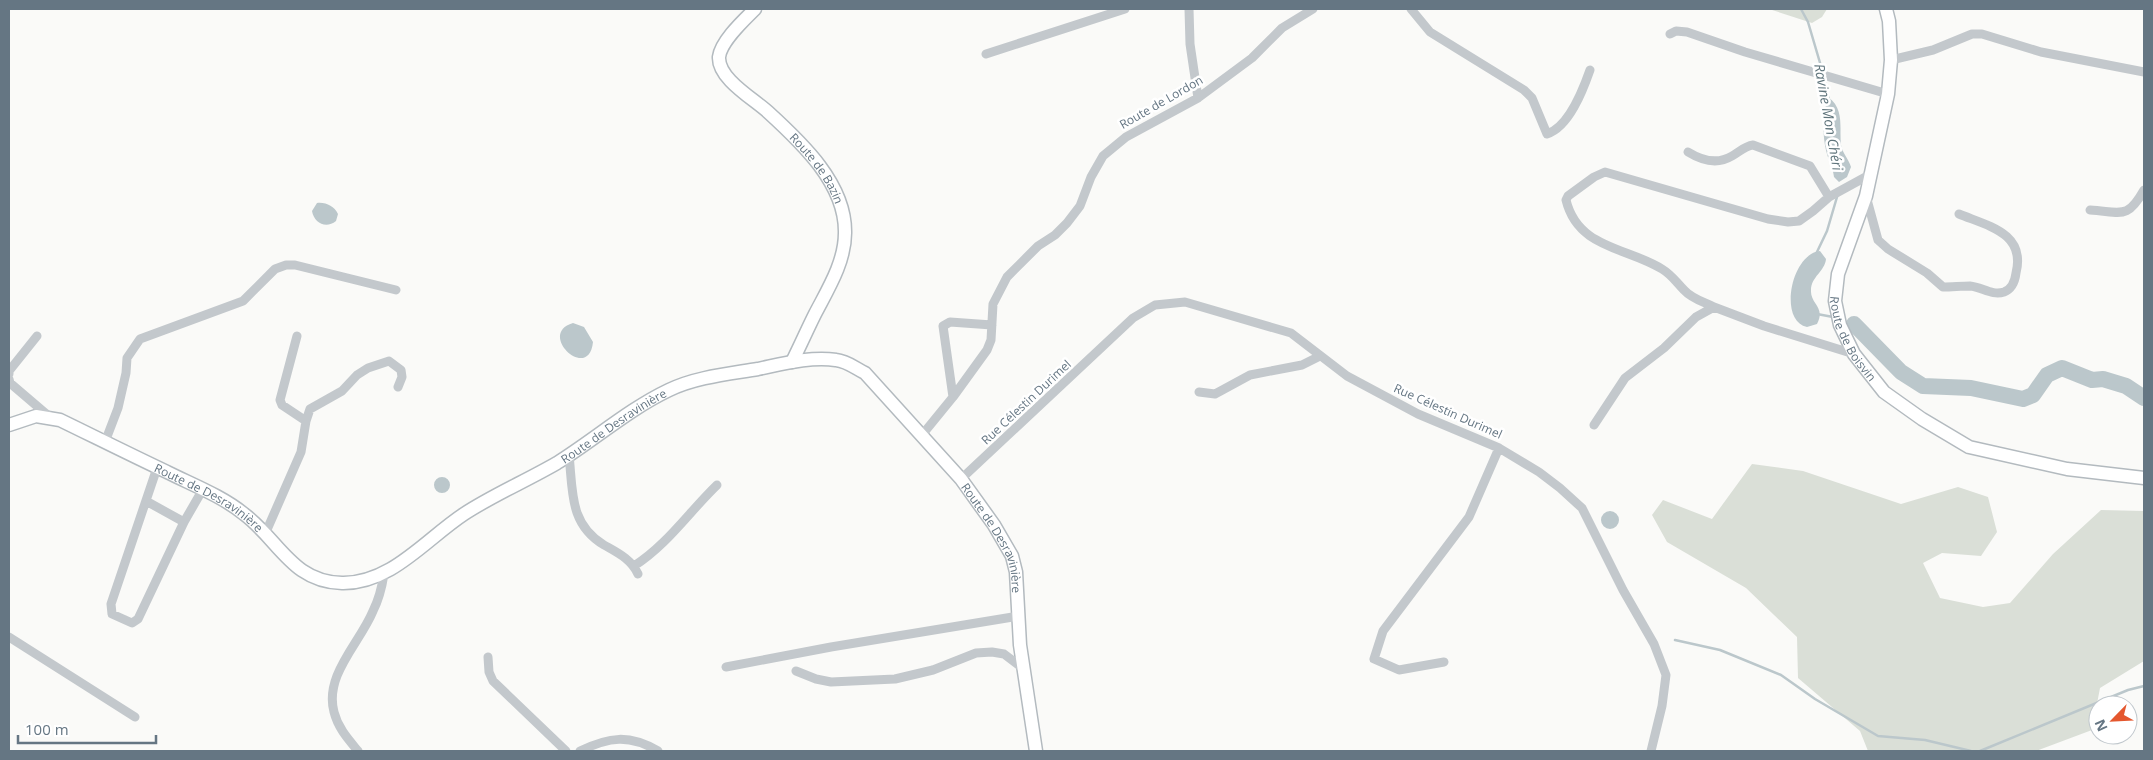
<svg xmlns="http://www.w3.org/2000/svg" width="2153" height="760" font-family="'Open Sans',sans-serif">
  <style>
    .green { fill: #dadfd7 }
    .water { fill: #bbc7cb }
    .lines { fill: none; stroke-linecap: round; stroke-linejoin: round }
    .stream { stroke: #bbc7cb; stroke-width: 2.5 }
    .river { stroke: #bbc7cb; stroke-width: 16 }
    .secondary-casing { stroke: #b3babf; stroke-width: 15 }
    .street { stroke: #c3c8cc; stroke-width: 9 }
    .secondary { stroke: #fff; stroke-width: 12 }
    .labels { text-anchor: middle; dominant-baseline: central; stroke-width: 5; stroke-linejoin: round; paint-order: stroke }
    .street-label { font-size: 12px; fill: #657683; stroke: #fff }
    .water-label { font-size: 14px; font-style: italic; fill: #60757c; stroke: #fff }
  </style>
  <rect width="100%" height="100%" fill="#fafaf8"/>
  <path class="green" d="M1769,9h58l-5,8 -10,6z
    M1752,464l51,7 98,33 57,-17 30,10 9,35 -16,24 -39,-3 -19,10 17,35 43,9 27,-4 43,-49 48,-44 43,1v150l-44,27 -8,42 -56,21h-168l-8,-20 -62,-53 -1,-41 -51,-49 -79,-46 -15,-27 11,-15 49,19z"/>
  <path class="water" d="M1828,97c17,12 11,31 13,48 1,7 8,15 10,22l-4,10 -8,5 -5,-5c-1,-10 -6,-17 -8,-27 -4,-16 -3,-37 2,-53z
    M317,203c9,-1 17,3 21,11l-2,7c-10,8 -22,2 -24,-10z
    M1820,251l6,8c-1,12 -15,18 -15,31 -1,14 15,17 6,34l-10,3c-29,-6 -16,-73 13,-76z
    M573,323l11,4 9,15c-4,41 -57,-8 -20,-19z
    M434 485a8 8 0 1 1 16 0a8 8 0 1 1-16 0Z
    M1601 520a9 9 0 1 1 18 0a9 9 0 1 1-18 0Z"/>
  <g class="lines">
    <path class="stream" d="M1801,9l7,13 15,51
      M1824,78l5,22
      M1816,254l11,-23 10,-34
      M1817,314l16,3
      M1675,640l45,10 61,25 34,24 63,37 47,4 46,11
      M1980,751l148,-61 16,-4"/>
    <path class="river" d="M1854,324l47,48 22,14 48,2 52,11 10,-4 14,-20 15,-7 30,12 11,-1 23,7 18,12"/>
    <g class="secondary-casing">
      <g id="secondary">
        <path id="s1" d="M755,9c-11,11 -34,32 -36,48 -1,22 35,42 49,55 34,31 78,72 77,121 0,29 -17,56 -30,81 -8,16 -15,32 -23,48"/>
        <path id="s2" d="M1886,9l3,12 2,39 -3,34 -22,102 -28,78 -3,27 5,24 14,29 30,38 38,27 47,28 98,22 77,9"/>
        <path id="s3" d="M9,425l27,-9 24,4c35,17 71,35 107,52 26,13 55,24 77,42 35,26 48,68 98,69 49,1 84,-44 122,-69 29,-19 62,-33 93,-51 37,-23 72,-54 112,-73 27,-13 59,-16 89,-21 24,-5 53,-13 78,-9 11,1 19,8 29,13l96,106 33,46 18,31 4,16 4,73 16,106"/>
      </g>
    </g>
    <path class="street" d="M1189,9l1,35 8,54
      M1411,9l19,23 94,58 8,8 15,36c22,-7 36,-44 43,-64
      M1670,34l6,-3 11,1 58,20 143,42
      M986,54l139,-45
      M1891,60l42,-10 39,-16h10l59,18 103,20
      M1688,152c13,8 29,13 44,4 7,-4 13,-10 21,-11l57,21 19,31
      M1866,196l12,44 10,9 39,24 16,14c9,0 18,-1 27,-1 12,1 22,10 34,6 8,-3 11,-11 12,-19 10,-40 -28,-47 -57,-59
      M2090,210c32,2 37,10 54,-20
      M1714,307c-10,-5 -22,-8 -30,-17 -8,-8 -12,-15 -22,-21 -35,-22 -84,-20 -96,-69l2,-4 26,-19 11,-5 163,47 20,3 11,-1 14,-10 16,-14 42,-23
      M297,336l-17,64 2,5 24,16
      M9,374v-3l28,-35
      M9,379l1,4 41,35
      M1199,392l16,2 35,-19 52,-10 18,-9
      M953,397l-10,-71 7,-4 42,3
      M1594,425l31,-47 39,-30 32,-31 18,-10 50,19 90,28
      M922,435l31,-38 34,-47 4,-10 2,-36 14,-27 31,-31 17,-11 12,-12 13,-17 11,-29 12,-21 23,-19 72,-39 54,-40 30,-30 31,-19
      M105,442l13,-34 8,-35 1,-15 13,-19 103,-38 32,-32 11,-4h9l101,25
      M569,455c4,36 0,69 35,90 14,8 27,14 34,29
      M157,468l-46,136 1,10 20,9 6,-4 46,-97 19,-33
      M961,479l172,-161 22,-13 30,-3 106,31 56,43 71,38 81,34 40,24 21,16 22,20 41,82 31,54 12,31 -4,31 -11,45
      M146,501l38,21
      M266,532l35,-80 5,-31 4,-12 32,-18 15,-16 11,-7 21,-7 12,9 1,7 -4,10
      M634,566c33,-21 55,-54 83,-81
      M9,637l126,80
      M488,657l1,15 4,9 73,70
      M1444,662l-45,8 -25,-11 9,-28 86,-114 30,-69
      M726,667l105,-20 188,-31
      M796,671l20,8 15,3 64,-3 38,-9 43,-17 16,-1 12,2 21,16
      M358,751c-10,-12 -20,-23 -24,-39 -10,-37 26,-69 39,-101 6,-12 9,-24 11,-37
      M580,751c29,-14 49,-17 78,0"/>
    <use href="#secondary" class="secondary"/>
  </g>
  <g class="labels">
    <g class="street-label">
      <text transform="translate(1161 102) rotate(-30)">Route de Lordon</text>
      <text stroke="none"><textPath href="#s1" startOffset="212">Route de Bazin</textPath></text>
      <text stroke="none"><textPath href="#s2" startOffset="342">Route de Boisvin</textPath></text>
      <text transform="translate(1026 402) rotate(-43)">Rue Célestin Durimel</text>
      <text transform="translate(1448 411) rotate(24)">Rue Célestin Durimel</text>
      <text stroke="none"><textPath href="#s3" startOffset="700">Route de Desravinière</textPath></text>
      <text stroke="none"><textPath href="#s3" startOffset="221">Route de Desravinière</textPath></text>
      <text stroke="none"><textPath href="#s3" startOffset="1180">Route de Desravinière</textPath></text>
    </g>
    <g class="water-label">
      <text transform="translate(1829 117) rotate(80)">Ravine Mon Chéri</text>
    </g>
  </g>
  <rect width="2153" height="760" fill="none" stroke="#657683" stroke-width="20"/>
  <g transform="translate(2113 720) rotate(246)"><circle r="24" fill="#ffffff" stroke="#c1c8cd"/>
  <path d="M0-4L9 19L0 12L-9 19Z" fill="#e4572e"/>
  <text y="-8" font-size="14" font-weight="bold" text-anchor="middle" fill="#657683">N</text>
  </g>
  <path d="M18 735v8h138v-8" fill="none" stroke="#657683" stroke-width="2.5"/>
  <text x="25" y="735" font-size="15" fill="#657683" stroke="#ffffff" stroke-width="4" paint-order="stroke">100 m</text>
</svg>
